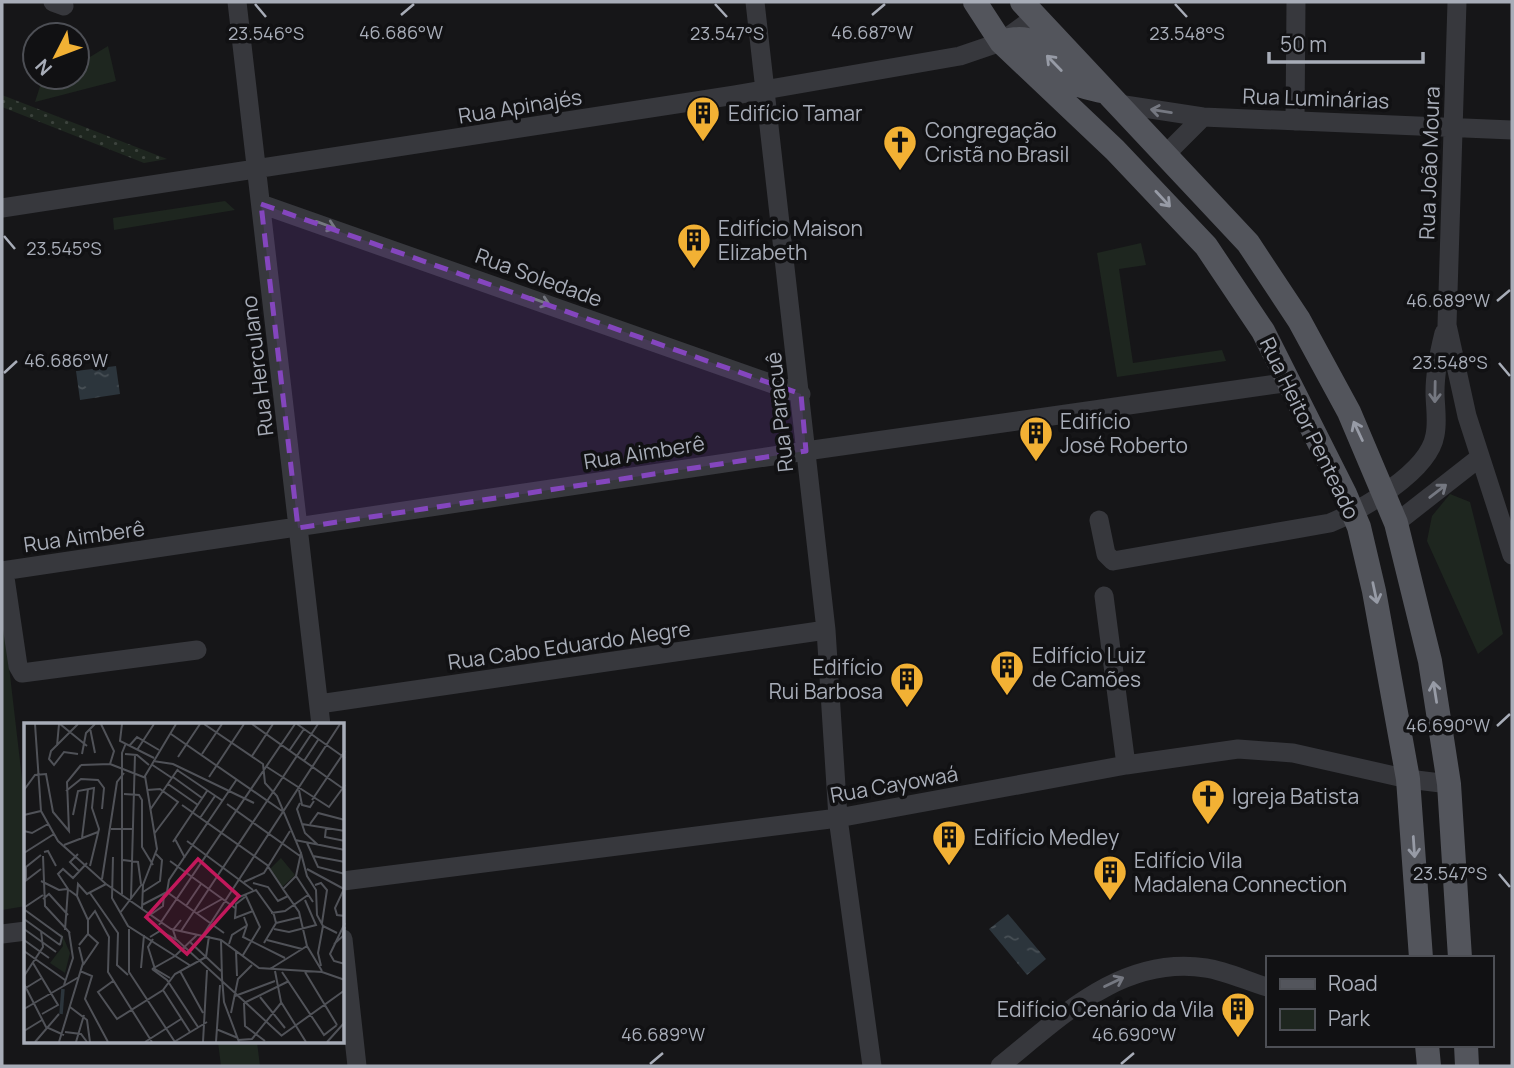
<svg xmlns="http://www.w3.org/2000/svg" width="1514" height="1068" font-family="Manrope,sans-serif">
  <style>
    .grass { fill: url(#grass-dots) }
    .green { fill: #1e261f }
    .water { fill: url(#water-ripples) }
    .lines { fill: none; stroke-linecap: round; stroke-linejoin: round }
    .minor { stroke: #37383d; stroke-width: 19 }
    .major { stroke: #53555c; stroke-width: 24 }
    .oneway { stroke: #979ba6 }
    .oneway2 { stroke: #757881 }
    .marked { fill: #8446be; fill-opacity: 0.2; stroke: #8446be; stroke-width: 5; stroke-dasharray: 14 9; stroke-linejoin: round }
    .ticks { fill: none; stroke: #a8adb8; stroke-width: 2.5 }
    .labels { text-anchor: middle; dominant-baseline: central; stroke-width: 7; stroke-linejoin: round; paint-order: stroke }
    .street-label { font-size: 21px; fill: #a8adb8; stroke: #111113 }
    .poi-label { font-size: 21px; fill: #a8adb8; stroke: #111113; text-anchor: start }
    .inset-river { fill: none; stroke: #2c353c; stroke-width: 3.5 }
    .inset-road { fill: none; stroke: #505258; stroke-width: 2 }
    .view { fill: #c2185b; fill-opacity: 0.15; stroke: #c2185b; stroke-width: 3.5 }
    .inset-edge { fill: none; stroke: #a8adb8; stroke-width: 3.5 }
    .ticks-label { font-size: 18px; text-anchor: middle; fill: #a8adb8; stroke: #111113; stroke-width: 7; stroke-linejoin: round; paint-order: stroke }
  </style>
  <defs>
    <pattern id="grass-dots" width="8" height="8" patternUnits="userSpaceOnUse" patternTransform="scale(1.75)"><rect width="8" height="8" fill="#1e261f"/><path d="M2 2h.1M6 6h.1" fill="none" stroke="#3c433d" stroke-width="1.8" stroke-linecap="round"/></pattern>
    <pattern id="water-ripples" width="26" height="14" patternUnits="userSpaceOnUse" patternTransform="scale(1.75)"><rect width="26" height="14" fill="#2c353c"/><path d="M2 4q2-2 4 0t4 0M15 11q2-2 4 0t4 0" fill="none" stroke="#485056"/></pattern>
  </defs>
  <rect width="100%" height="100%" fill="#161618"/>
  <path class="grass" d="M2,95l165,64 -23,4 -142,-56z"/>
  <path class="green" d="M108,46l8,35 -81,21 8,-25h34v-17h8z
    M225,201l10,9 -121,20 -1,-12z
    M1141,243l5,22 -27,4 14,94 89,-13 4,11 -109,16 -20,-124z
    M1450,494l20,8 33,132 -25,20 -51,-113 5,-25z
    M2,606l24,207v93l-24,4z
    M218,1042h39l3,24h-39z"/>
  <path class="water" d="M116,366l4,28 -40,6 -4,-29z
    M1008,914l38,45 -19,16 -38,-46z"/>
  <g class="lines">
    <path class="minor" d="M53,2l11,4
      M237,2l84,723
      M755,2l71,628 12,188 34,248
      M1457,2l-10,323 20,91 45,139
      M1118,104l85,13 309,13
      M1295,121l1,-119
      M1166,154l37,-37
      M261,204l540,190
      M2,208l733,-113 225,-39 41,-14 34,-25
      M1099,520l7,34 7,7 217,-38c31,-13 99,-51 105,-88 3,-14 0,-29 0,-43 0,-21 4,-39 9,-59
      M1396,523l83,-65
      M2,571l804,-120 485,-69
      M4,571l14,95 4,7 175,-23
      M1104,596l22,169
      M319,704l507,-74
      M343,881l495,-63 288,-53 112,-16 55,4 115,26 41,5
      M2,934l24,-3
      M343,939l14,127
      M1000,1066c60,-48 121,-111 206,-98 20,3 41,13 61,19"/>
    <path class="major" d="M975,2l26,40 114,108 91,96 57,85 82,163 14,33 15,64 34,188 13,179
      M1022,2l226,241 51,77 50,92 47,111 34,138 19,123 11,174
      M1001,42c45,-13 41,19 72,40 9,6 22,7 33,10
      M1427,1045l2,21
      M1466,1045l1,21"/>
  </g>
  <defs><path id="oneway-shaft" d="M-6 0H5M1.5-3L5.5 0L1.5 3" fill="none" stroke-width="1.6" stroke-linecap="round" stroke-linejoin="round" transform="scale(1.75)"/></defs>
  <g class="oneway">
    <use href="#oneway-shaft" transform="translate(1054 63) rotate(-134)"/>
    <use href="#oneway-shaft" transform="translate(1163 199) rotate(47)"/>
    <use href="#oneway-shaft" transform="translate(1358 431) rotate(-115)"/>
    <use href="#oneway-shaft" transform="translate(1375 593) rotate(78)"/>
    <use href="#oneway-shaft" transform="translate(1435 692) rotate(-99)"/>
    <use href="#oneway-shaft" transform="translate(1414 847) rotate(86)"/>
  </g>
  <g class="oneway2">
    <use href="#oneway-shaft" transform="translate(1161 111) rotate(-171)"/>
    <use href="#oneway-shaft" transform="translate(326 225) rotate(20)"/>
    <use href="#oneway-shaft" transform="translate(540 301) rotate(20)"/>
    <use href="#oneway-shaft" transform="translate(1435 392) rotate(91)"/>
    <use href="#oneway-shaft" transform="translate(1438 491) rotate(-38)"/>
    <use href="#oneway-shaft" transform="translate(1114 982) rotate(-26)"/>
  </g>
  <path class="marked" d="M261,204l540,190 5,57 -508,77z"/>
  <path class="ticks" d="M255,4l11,13M715,4l12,13M1175,4l12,13M401,15l13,-11M872,15l13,-11M4,236l11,13M1497,301l13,-11M1499,363l11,13M4,373l13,-12M1497,726l13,-12M1499,874l11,13M650,1064l13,-11M1121,1064l13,-11"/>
  <defs>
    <g id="building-pin" transform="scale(1.75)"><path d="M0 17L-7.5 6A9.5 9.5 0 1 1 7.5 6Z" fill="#f2b134" stroke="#111113"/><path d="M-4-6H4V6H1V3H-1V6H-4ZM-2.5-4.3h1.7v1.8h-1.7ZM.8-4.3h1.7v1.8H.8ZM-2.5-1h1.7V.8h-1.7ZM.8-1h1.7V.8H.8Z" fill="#111"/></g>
    <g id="church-pin" transform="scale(1.75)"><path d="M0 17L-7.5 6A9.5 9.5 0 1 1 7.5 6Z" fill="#f2b134" stroke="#111113"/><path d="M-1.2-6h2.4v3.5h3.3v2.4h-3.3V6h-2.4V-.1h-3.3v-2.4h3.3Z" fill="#111"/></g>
  </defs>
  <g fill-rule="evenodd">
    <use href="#building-pin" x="703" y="113"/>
    <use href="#church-pin" x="900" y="142"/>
    <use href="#building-pin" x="694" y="240"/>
    <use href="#building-pin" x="1036" y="433"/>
    <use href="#building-pin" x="1007" y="667"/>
    <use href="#building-pin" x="907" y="679"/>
    <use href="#church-pin" x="1208" y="796"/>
    <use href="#building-pin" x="949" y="837"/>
    <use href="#building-pin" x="1110" y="872"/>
    <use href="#building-pin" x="1238" y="1009"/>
  </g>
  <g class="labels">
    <g class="street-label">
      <text transform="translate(1316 98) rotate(2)">Rua Luminárias</text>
      <text transform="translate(520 106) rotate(-9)">Rua Apinajés</text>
      <text transform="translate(1429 163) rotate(-88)">Rua João Moura</text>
      <text transform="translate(539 277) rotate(20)">Rua Soledade</text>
      <text transform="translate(257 366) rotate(-97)">Rua Herculano</text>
      <text transform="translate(779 412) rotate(-96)">Rua Paracuê</text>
      <text transform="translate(1310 428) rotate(64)">Rua Heitor Penteado</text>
      <text transform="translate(644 452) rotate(-9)">Rua Aimberê</text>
      <text transform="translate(84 536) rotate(-8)">Rua Aimberê</text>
      <text transform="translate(569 645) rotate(-8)">Rua Cabo Eduardo Alegre</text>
      <text transform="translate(894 784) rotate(-10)">Rua Cayowaá</text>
    </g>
    <g class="poi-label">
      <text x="728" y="113">Edifício Tamar</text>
      <text x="925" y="130">Congregação<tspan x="925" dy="24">Cristã no Brasil</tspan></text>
      <text x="718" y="228">Edifício Maison<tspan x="718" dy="24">Elizabeth</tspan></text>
      <text x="1060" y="421">Edifício<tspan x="1060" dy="24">José Roberto</tspan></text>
      <text x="1032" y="655">Edifício Luiz<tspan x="1032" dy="24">de Camões</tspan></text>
      <text x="883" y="667" text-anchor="end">Edifício<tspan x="883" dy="24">Rui Barbosa</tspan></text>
      <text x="1232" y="796">Igreja Batista</text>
      <text x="974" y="837">Edifício Medley</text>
      <text x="1134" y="860">Edifício Vila<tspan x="1134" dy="24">Madalena Connection</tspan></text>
      <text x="1214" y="1009" text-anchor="end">Edifício Cenário da Vila</text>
    </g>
  </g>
  <g transform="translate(24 723)">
    <rect width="320" height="320" fill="#161618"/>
    <path d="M257,135l14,17 -13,12 -12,-18zM37,209l9,21 -5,20 -15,-10 13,-17z" fill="#1e261f"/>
    <path class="inset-river" d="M37,291l2,-25"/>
    <path class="inset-road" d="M11,1l6,87M36,1l27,22M98,1l-2,17 34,17M180,1l59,40 2,19 12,13 24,57 -5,23 -13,13 16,23 8,34 15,25M228,1l93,66M273,1l48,34M66,5l5,25M147,11l111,77M106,22l7,-8 22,13M33,23l2,-22M113,27l17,-26M265,28l15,-22M54,31l-14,-2 -10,13 -5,-6 2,-8 27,-27M58,31l4,-21 9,-9M101,31l12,1 12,10M178,31l20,-30M228,33l21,-32M154,34l22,-33M129,38l20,3 81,39M280,38l14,-21M86,41l36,14M127,41l21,14M57,42l29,-1 4,-13 -13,-27M243,44l62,40 16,-22M153,47l46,31M149,54l29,21M185,54l35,-53M144,61l30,21M0,67l11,-15 11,-1 7,38 16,19 -2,-49 14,-17M123,67l13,-1 18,13 -24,32M275,67l3,15 8,2 4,-6M42,68l15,-12 17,1 6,8 -2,21M100,71l15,1 3,5v47l11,18M288,77l33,-49M276,80l-3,6 8,24 13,12M203,81l73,52M158,82l85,60 16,24M126,87l28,-41M0,92l17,-4 17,30 48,43 65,45 50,11 38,28 63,4 23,8M49,92l5,-24 16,-3 -2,20 7,21 -9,37M176,95l15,-22M278,101l43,7M286,101l8,-11 27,7M302,105l-1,9 20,4M87,106h22M0,108l8,2 16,-9M58,115l6,-49M151,116l10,19M271,117l50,10M163,118l66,49M149,119l34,-51M283,120l11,24 27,7M40,122l34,-13M20,129l4,-1 8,15M0,130l30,-19M277,130l6,23 9,14 1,25 6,11 14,7M54,131l-8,8 9,9M19,133l2,50 25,27M289,133l32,6M89,134l-1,41 16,28 63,40M99,137l15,2 3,22M146,138l65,47M283,146l37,20 -9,19 2,7 8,1M272,153l17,26M78,156l15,-97 7,-9M2,157v-13l15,-12M17,158l18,9 8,-1M0,159l17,-13M220,159l20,-9 26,-42M229,160l15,4 10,14 10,-5M291,162l6,-2 6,7 -5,33M45,167l8,6 11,24v14l-9,11M119,169l17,-11 2,-21 -6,-6M143,169l2,-12 68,-101M143,169l57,41M66,170l28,40 -1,32 11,10M98,171v-141l4,-10M53,173l1,-12 9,10 19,-10M221,174l-9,7 -1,14 18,-7M107,175l4,-144M213,175l19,-8 18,25 2,8 -12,20M19,176l6,-5 19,21M118,182l25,-13M162,183l15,-22M118,186l1,-24 14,-36 -12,-73 31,-52M1,187l37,27 -2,8M96,190l22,-29M173,190l25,-14M247,190l14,-2 23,-16M126,192l13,-9 1,-12M0,194l1,-10 18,-12M220,194l3,8 -4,12 42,21M0,196l36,26M64,197l7,-9 14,26 -1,35 44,70M252,200l25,-6M321,200l-15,31 4,7 11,3M135,202l136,-201M0,206l32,23M105,206v43l46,70M250,206l15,3 27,-7 -11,-25M41,207l3,-41 -10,-15 5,-5 10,9 14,-15M157,208l137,-207M179,212l137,-211M126,214l10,-6 17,9 105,96M129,216l-5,8 7,22 15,9M152,216l-3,-9 8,-10M0,217l25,18M197,217l1,38M243,217l35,9M166,219l31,29M205,221l3,-9 14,-9M310,221l9,-8 2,-9M0,228l41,29M212,228l1,25M219,232l17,-28 -15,-33M182,234l3,-21M9,240l25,42 -16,9M59,242l15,-22 -10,-9M297,243l-3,-13 5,-27M117,245l3,-33M128,246l15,11 31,47M128,246l23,-13 22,-21M246,246l37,-23M56,248l12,5 -7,23 23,43M156,248l23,42M251,248l6,31 25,40M258,249l42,63 13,-10M281,249l32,53M0,253l19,-29 -2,-16M198,255l2,24 15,40M89,258l-15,11 19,27 46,-29 12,-16 31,-17M0,261l22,43 18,8M40,262l9,-27 -4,-26M0,266l18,-11M139,267l27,42M211,273l40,-15M236,274l25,31M220,280l45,-22M220,280l1,23 20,15M46,284l17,13 3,22M0,286l55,-32M207,290l7,-34 14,-14M192,306l22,9M0,308l18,-11M41,309l16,2 6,8M257,313l64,-46M214,317l14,-1 29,-36M11,319l24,-28M35,319l24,-79 -4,-16M52,319l8,-27M121,319l36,-23M150,319l33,-20M179,319l4,-72M192,319l4,-57M303,319l18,-20"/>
    <path class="view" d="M174,136l41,37 -52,58 -41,-37z"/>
    <rect width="320" height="320" class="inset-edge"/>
  </g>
  <g class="ticks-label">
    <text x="401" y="39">46.686°W</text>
    <text x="872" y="39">46.687°W</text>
    <text x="266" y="40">23.546°S</text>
    <text x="727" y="40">23.547°S</text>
    <text x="1187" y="40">23.548°S</text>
    <text x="64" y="255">23.545°S</text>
    <text x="1448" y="307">46.689°W</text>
    <text x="66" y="367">46.686°W</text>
    <text x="1450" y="369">23.548°S</text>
    <text x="1448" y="732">46.690°W</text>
    <text x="1450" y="880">23.547°S</text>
    <text x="663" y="1041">46.689°W</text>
    <text x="1134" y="1041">46.690°W</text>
  </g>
  <rect width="1514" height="1068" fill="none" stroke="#a8adb8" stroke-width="7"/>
  <rect x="1266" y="956" width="228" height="91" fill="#111113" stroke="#4d4f55" stroke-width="2"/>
  <rect x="1280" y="979" width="35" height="10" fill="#53555c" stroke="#4d4f55" stroke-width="2"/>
  <text x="1328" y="991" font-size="21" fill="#a8adb8">Road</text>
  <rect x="1280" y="1009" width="35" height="21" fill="#1e261f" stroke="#4d4f55" stroke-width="2"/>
  <text x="1328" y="1026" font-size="21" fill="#a8adb8">Park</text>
  <g transform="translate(56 56) rotate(228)"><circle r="33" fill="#111113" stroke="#4d4f55" stroke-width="2"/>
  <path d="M0-5L12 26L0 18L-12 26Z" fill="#f2b134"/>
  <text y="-10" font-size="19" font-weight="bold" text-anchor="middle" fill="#a8adb8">N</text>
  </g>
  <path d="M1269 52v10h154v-10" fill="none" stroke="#a8adb8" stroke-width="3.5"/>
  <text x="1280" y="52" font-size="21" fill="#a8adb8" stroke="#111113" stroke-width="5" paint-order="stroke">50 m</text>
</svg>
